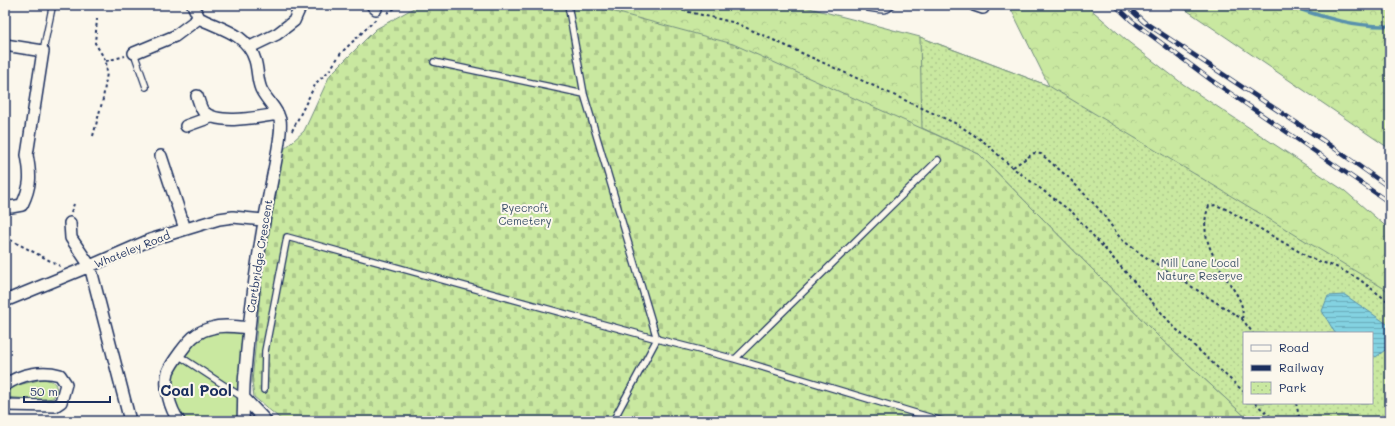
<svg xmlns="http://www.w3.org/2000/svg" width="1395" height="426" font-family="Mali,sans-serif">
  <style>
    .green { fill: #c9e8a0; stroke: #728c7f }
    .forest { fill: url(#forest-crowns); stroke: #728c7f; fill-rule: evenodd }
    .cemetery { fill: url(#cemetery-stones); stroke: #728c7f }
    .park { fill: url(#park-dots); stroke: #728c7f; fill-rule: evenodd }
    .water { fill: url(#water-rules); stroke: #5991ad }
    .lines { fill: none; stroke-linecap: round; stroke-linejoin: round }
    .stream { stroke: #5991ad; stroke-width: 3.5 }
    .lane-casing { stroke: #1b2f5e; stroke-width: 8 }
    .street-casing { stroke: #1b2f5e; stroke-width: 14 }
    .path { stroke: #1b2f5e; stroke-width: 2; stroke-dasharray: 3 3; stroke-linecap: butt }
    .lane { stroke: #fbf7ec; stroke-width: 5.5 }
    .street { stroke: #fbf7ec; stroke-width: 11 }
    .rail-casing { stroke: #1b2f5e; stroke-width: 4.5 }
    .rail { stroke: #fbf7ec; stroke-width: 3; stroke-dasharray: 9; stroke-linecap: butt }
    .labels { text-anchor: middle; dominant-baseline: central; stroke-width: 4; stroke-linejoin: round; paint-order: stroke }
    .park-label { font-size: 11px; fill: #3e546b; stroke: #fbf7ec }
    .street-label { font-size: 11px; fill: #1b2f5e; stroke: #fbf7ec }
    .district-label { font-size: 15px; font-weight: bold; fill: #1b2f5e; stroke: #fbf7ec }
  </style>
  <defs>
    <pattern id="forest-crowns" width="20" height="18" patternUnits="userSpaceOnUse"><rect width="20" height="18" fill="#c9e8a0"/><path d="M2 6a3 3 0 1 1 6 0M12 15a3 3 0 1 1 6 0" fill="none" stroke="#acc78c"/></pattern>
    <pattern id="cemetery-stones" width="16" height="16" patternUnits="userSpaceOnUse"><rect width="16" height="16" fill="#c9e8a0"/><path d="M2 7V4a2 2 0 0 1 4 0v3zM10 15v-3a2 2 0 0 1 4 0v3z" fill="#acc78c"/></pattern>
    <pattern id="park-dots" width="8" height="8" patternUnits="userSpaceOnUse"><rect width="8" height="8" fill="#c9e8a0"/><path d="M2 2h.1M6 6h.1" fill="none" stroke="#acc78c" stroke-width="1.8" stroke-linecap="round"/></pattern>
    <pattern id="water-rules" width="6" height="5" patternUnits="userSpaceOnUse"><rect width="6" height="5" fill="#83d2e1"/><path d="M0 2.5h6" fill="none" stroke="#6aabba"/></pattern>
  </defs>
  <rect width="100%" height="100%" fill="#fbf7ec"/>
  <filter id="ink" filterUnits="userSpaceOnUse"><feTurbulence type="fractalNoise" baseFrequency=".025" numOctaves="2"/><feDisplacementMap in="SourceGraphic" scale="8" xChannelSelector="R" yChannelSelector="G"/><feConvolveMatrix kernelMatrix="1 2 1 2 8 2 1 2 1" color-interpolation-filters="sRGB"/></filter>
  <g filter="url(#ink)">
    <path class="green" d="M214,330l28,2 -4,89h-54l-7,-8 -6,-24 1,-16 24,-35z
      M43,379c10,2 13,2 14,13l-4,6 -13,2 -35,-3v-5l5,-5z"/>
    <path class="forest" d="M585,5h213l122,32 129,49 -40,-81h77l40,35 57,44 162,107 45,39v191h-142l-88,-83 -556,-329zM1244,333h128v70h-128z
      M1179,5h211v144z"/>
    <path class="cemetery" d="M419,5h166l19,4 129,35 246,110 181,184 90,83h-967l-29,-24 -2,-15 11,-122 18,-108 23,-21 26,-56 46,-46z"/>
    <path class="park" d="M920,37l129,49 341,206v129h-140l-90,-83 -181,-184 -57,-26zM1244,333h128v70h-128z"/>
    <path class="water" d="M1345,295l45,31 -1,21 -13,10 -4,-2v-22h-37l-13,-22 6,-15z"/>
    <g class="lines">
      <path class="stream" d="M1288,5c33,12 66,22 102,21"/>
      <g class="lane-casing">
        <path id="lane" d="M568,5l16,89 73,245 -44,82
          M868,8c9,1 18,5 24,-3
          M43,51l9,-43
          M134,53l12,34
          M434,62l150,32
          M178,355l67,44
          M735,359l203,-199
          M264,390l1,-39 22,-114 370,102 78,20 207,62"/>
      </g>
      <g class="street-casing">
        <path id="street" d="M193,5l6,13c21,11 48,15 56,42 3,9 2,20 6,29 5,11 16,19 19,31 3,9 -6,49 -8,60 -13,63 -22,128 -27,192 -2,17 -1,33 -2,49
          M372,5l4,4
          M974,5l9,3
          M5,45l38,6 -16,104c4,21 4,31 -5,50l-11,2 -6,-2
          M250,47l27,-13 17,-13 7,-16
          M134,53l41,-17 24,-18
          M197,96c2,5 3,11 6,15 14,15 56,6 75,3
          M186,126l25,-9
          M161,156l24,73
          M70,223l1,15 19,28 40,155
          M5,301l85,-35 60,-26 69,-21 14,-2 30,3
          M5,385c16,-11 37,-15 55,-10l6,9 -5,18 -6,4 -50,-1
          M245,399l21,22
          M179,421c-9,-12 -15,-34 -11,-49 3,-8 21,-33 28,-37 4,-3 11,-6 16,-7 11,-4 26,-1 37,0"/>
      </g>
      <path class="path" d="M659,5l77,18 221,101 26,17 30,27 60,45 103,116 68,63
        M387,13l13,-8
        M106,61l19,-5
        M292,131l24,-48 13,-12 12,-18 35,-34
        M93,136l10,-37 4,-26 -1,-12 -11,-18 2,-24
        M1013,167l21,-14 7,1 27,23 31,32 22,30 20,15 101,65 11,14
        M71,212l3,-8
        M5,237l55,29
        M1242,319c3,-14 -5,-24 -12,-35 -14,-22 -33,-50 -21,-78l7,-1 12,5 82,48 26,9 23,12 31,24
        M1255,403l20,18
        M1296,403l4,18"/>
      <use href="#lane" class="lane"/>
      <use href="#street" class="street"/>
      <g class="rail-casing">
        <path id="rail" d="M1115,5l17,16 79,59 179,123
          M1126,5l18,17 180,119 66,47"/>
      </g>
      <use href="#rail" class="rail"/>
    </g>
  </g>
  <g class="labels">
    <g class="park-label">
      <text x="525" y="207">Ryecroft<tspan x="525" dy="13">Cemetery</tspan></text>
      <text x="1200" y="262">Mill Lane Local<tspan x="1200" dy="13">Nature Reserve</tspan></text>
    </g>
    <g class="street-label">
      <text transform="translate(132 249) rotate(-22)">Whateley Road</text>
      <text transform="translate(259 256) rotate(-81)">Cartbridge Crescent</text>
    </g>
    <g class="district-label">
      <text x="196" y="390">Coal Pool</text>
    </g>
  </g>
  <rect width="1395" height="426" fill="none" stroke="#fbf7ec" stroke-width="20"/>
  <rect x="10" y="10" width="1375" height="406" fill="none" stroke="#1b2f5e" stroke-width="1.5" filter="url(#ink)"/>
  <rect x="1243" y="332" width="130" height="72" fill="#fbf7ec" stroke="#a1a7b3"/>
  <rect x="1251" y="345" width="20" height="6" fill="#fbf7ec" stroke="#a1a7b3"/>
  <text x="1279" y="352" font-size="12" fill="#1b2f5e">Road</text>
  <rect x="1251" y="365" width="20" height="6" fill="#1b2f5e" stroke="#a1a7b3"/>
  <text x="1279" y="372" font-size="12" fill="#1b2f5e">Railway</text>
  <rect x="1251" y="382" width="20" height="12" fill="url(#park-dots)" stroke="#a1a7b3"/>
  <text x="1279" y="392" font-size="12" fill="#1b2f5e">Park</text>
  <path d="M24 396v6h86v-6" fill="none" stroke="#1b2f5e" stroke-width="2"/>
  <text x="30" y="396" font-size="12" fill="#1b2f5e" stroke="#fbf7ec" stroke-width="3" paint-order="stroke">50 m</text>
</svg>
